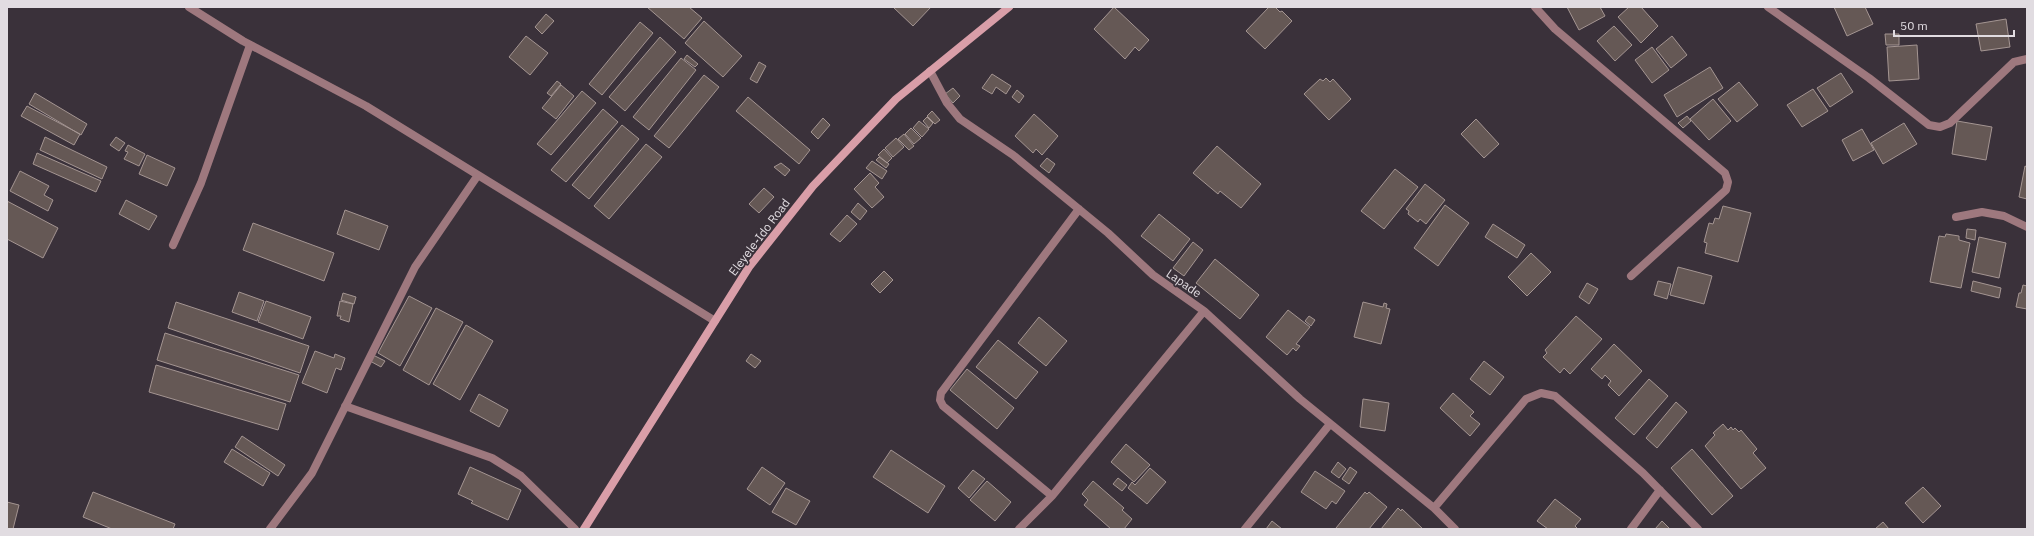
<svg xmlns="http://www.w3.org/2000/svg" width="2034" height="536" font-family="'IBM Plex Sans',sans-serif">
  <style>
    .building { fill: #655855; stroke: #a49592 }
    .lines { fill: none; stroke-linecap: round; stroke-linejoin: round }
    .street { stroke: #9e787e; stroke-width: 8 }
    .secondary { stroke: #d99ea8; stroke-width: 8 }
    .labels { text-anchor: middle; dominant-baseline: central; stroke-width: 3.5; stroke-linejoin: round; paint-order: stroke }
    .street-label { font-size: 12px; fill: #e1dce1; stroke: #3a313a }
  </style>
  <rect width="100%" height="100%" fill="#3a313a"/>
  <path class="building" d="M647,7h42l13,11 -18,21z
    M893,7h38l-18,19z
    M1114,7l35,33 -10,11 -4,-4 -10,12 -31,-30z
    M1269,7h6l5,5 2,-1 10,10 -27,28 -19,-18z
    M1567,7h33l5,9 -26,14z
    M1629,7h12l17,19 -17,17 -23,-26z
    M1834,7h31l8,17 -26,12z
    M546,14l8,7 -12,13 -7,-7z
    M2006,19l4,28 -29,4 -5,-27z
    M704,21l38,35 -19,21 -38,-34z
    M640,22l13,11 -51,62 -13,-11z
    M1614,26l18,19 -17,16 -18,-20z
    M1885,34h14v11h-13z
    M526,36l22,17 -18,22 -21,-18z
    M1672,36l15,19 -16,13 -15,-19z
    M660,37l16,15 -51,59 -16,-14z
    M1917,45l2,34 -30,2 -2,-34z
    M1652,47l17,23 -17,13 -17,-23z
    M687,55l11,9 -3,3 -11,-8z
    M681,58l15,12 -47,60 -16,-13z
    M759,62l7,4 -9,17 -7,-4z
    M1710,67l13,21 -46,29 -13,-22z
    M1841,73l12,19 -23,15 -13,-19z
    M992,74l19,12 -5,8 -10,-7 -4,7 -10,-6z
    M704,75l15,12 -50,61 -15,-12z
    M1326,78l4,4 3,-3 18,20 -22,21 -25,-26 16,-15 3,2z
    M557,81l4,3 -10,12 -4,-3z
    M1739,82l19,23 -21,17 -19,-23z
    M561,85l13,11 -18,23 -14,-11z
    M953,88l7,8 -7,7 -8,-9z
    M1813,89l15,22 -26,16 -15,-22z
    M1017,90l7,6 -5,7 -7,-6z
    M582,91l14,12 -45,52 -14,-11z
    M35,93l52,31 -6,11 -52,-31z
    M748,97l62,53 -11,14 -63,-53z
    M1713,99l18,22 -22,19 -19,-21z
    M27,106l53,28 -6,11 -53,-29z
    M603,109l15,13 -52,60 -15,-12z
    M932,111l8,9 -5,4 -8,-8z
    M1034,114l24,22 -16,19 -6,-6 -3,4 -18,-17z
    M1687,116l4,5 -8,7 -5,-5z
    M927,117l6,6 -4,5 -6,-7z
    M823,118l7,7 -12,14 -7,-7z
    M1476,119l23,25 -15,14 -23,-24z
    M919,121l10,8 -7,8 -9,-9z
    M1957,121l35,6 -6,33 -34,-6z
    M1904,123l13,21 -34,20 -12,-21z
    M622,125l17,14 -50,60 -17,-14z
    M911,128l10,10 -7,6 -9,-10z
    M1862,129l12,21 -21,11 -11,-21z
    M904,134l10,12 -5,4 -11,-11z
    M45,137l62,30 -5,12 -62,-29z
    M116,137l9,6 -6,8 -9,-6z
    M896,138l8,9 -11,10 -8,-9z
    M646,144l16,13 -53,62 -15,-13z
    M128,145l17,9 -6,12 -15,-7 4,-7 -3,-1z
    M1217,146l44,38 -20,24 -21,-17 -2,3 -25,-21z
    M884,149l8,9 -5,5 -9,-8z
    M37,153l64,28 -5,11 -63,-28z
    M147,155l28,13 -8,18 -28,-12z
    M879,157l10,7 -3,4 -10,-8z
    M1047,158l8,6 -6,9 -9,-7z
    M872,161l15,10 -5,8 -16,-11z
    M781,163l9,7 -5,6 -11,-9z
    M2025,166l2,1v35v-3l-8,-2z
    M1395,169l23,18 -34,42 -23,-18z
    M20,171l29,15 -5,9 9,5 -5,11 -38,-20z
    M870,173l9,10 -4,4 9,10 -12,11 -18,-19z
    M1425,184l20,16 -19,24 -6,-5 -2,3 -10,-8 1,-3 -3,-2z
    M764,188l10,9 -15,16 -10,-9z
    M126,200l31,16 -8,14 -30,-16z
    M7,201l51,27 -15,30 -36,-19z
    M858,203l9,8 -7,9 -9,-8z
    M1445,205l24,18 -31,43 -24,-18z
    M1723,206l28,7 -13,49 -33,-9 2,-10 -3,-1 5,-19 4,1 2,-6 4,1z
    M345,210l43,16 -9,24 -42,-16z
    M1159,214l31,25 -17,22 -32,-25z
    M847,215l10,9 -17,18 -10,-8z
    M253,223l81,30 -10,28 -81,-31z
    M1493,224l32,21 -8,13 -32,-21z
    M1967,229l9,1 -1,10 -9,-2z
    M1946,234l13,2v4l11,3 -9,45 -31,-6 9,-46 6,1z
    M1979,237l27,6 -7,35 -27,-6z
    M1193,242l10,8 -19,26 -11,-8z
    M1531,253l20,19 -24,24 -19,-19z
    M1215,259l44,36 -19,24 -44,-36z
    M1678,267l34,9 -8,28 -34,-9z
    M884,271l9,9 -13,13 -9,-9z
    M1658,281l13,3 -4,15 -13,-4z
    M1973,281l28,7 -2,10 -28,-7z
    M1587,283l11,6 -9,15 -10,-7z
    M2023,285l4,1v23l-11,-2 3,-14h2z
    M239,292l25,9 -7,20 -25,-9z
    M343,293l13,4 -2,7 -13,-4z
    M409,296l23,12 -32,58 -22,-13z
    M266,301l45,16 -8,22 -45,-17z
    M340,301l13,3 -4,18 -9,-3 1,-3h-4z
    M176,302l133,44 -9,27 -132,-45z
    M1363,302l20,5 1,-4 3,1 -1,4 4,1 -9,35 -27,-7z
    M436,308l27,14 -34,63 -26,-15z
    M1288,310l22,17 -14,17 4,2 -4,5 -3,-3 -6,7 -21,-18z
    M1309,316l6,4 -4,6 -6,-5z
    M1576,316l26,23 -32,35 -6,-6 -4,5 -17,-16 4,-4 -2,-3z
    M1039,317l28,24 -21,25 -28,-23z
    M466,325l27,16 -33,59 -27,-16z
    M165,333l134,42 -9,27 -133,-42z
    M998,340l40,32 -22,27 -40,-32z
    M1614,344l28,27 -23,25 -11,-11 3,-4 -6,-6 -3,4 -11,-10z
    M315,351l19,7 1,-4 10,4 -4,12 -5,-2 -9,25 -25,-10z
    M751,354l10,7 -6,7 -9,-7z
    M373,355l12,6 -4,6 -11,-6z
    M1484,361l20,16 -14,18 -20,-16z
    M156,365l130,39 -8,26 -129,-38z
    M967,369l47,39 -17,21 -47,-39z
    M1649,379l19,17 -34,39 -19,-17z
    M1453,393l21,19 -4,4 10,8 -10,12 -30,-28z
    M479,394l29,16 -9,17 -29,-16z
    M1363,399l26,4 -4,28 -25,-4z
    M1676,402l11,10 -30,36 -11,-10z
    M1723,424l5,6 3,-3 2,3 2,-2 4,4 2,-2 16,19 -4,4 13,15 -25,21 -36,-43 10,-11 -2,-2z
    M242,436l43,29 -7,11 -43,-29z
    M1126,444l24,21 -16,17 -23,-20z
    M232,449l38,24 -7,13 -39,-24z
    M1692,449l41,47 -21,19 -41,-47z
    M891,450l54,36 -17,27 -55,-36z
    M1338,462l8,7 -7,9 -8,-6z
    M470,467l51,23 -13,30 -37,-17 2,-2 -15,-7z
    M762,467l23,16 -15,22 -23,-16z
    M1350,467l7,5 -8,12 -7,-5z
    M1150,468l16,14 -19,22 -19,-16 4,-6 3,3z
    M973,470l12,9 -16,19 -11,-10z
    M1315,471l30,20 -9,13 -4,-3 -6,8 -25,-17z
    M1118,478l9,7 -5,6 -9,-7z
    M987,481l24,21 -16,19 -25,-21z
    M1093,481l31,27 -2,2 10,9 -8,10h-13l-27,-24 4,-5 -6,-6z
    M1923,487l18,19 -18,17 -18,-20z
    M786,488l24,13 -14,24 -24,-13z
    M93,492l82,32 -2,5h-61l-29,-12z
    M1365,492l2,2 2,-2 18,15 -18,22h-31l-2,-1z
    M1555,499l26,20 -6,7 3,3h-30l-11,-8z
    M7,502l12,3 -6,24h-6z
    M1398,508l3,3 1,-2 21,20h-42z
    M1272,521l10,8h-16z
    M1662,521l8,8h-15z
    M1883,522l6,7h-14z"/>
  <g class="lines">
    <path class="street" d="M189,7l54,34 123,65 349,215
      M1535,7l20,22 170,144 3,9 -2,8 -95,86
      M1768,7l101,71 60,47 11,2 10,-4 64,-61 13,-3
      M930,71l17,32 13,16 53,36 95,78 45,42 51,36 96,88 134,109 21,21
      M1956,217l26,-5 22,4 23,11
      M173,245l28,-62 49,-138
      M345,406l147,52 29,18 54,53
      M1052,496l-109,-90 -3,-6 1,-7 138,-184
      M1434,508l92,-109 15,-6 14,3 88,77 55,56
      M270,529l42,-56 103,-206 63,-92
      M1019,529l33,-33 152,-185
      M1245,529l85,-105
      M1631,529l29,-39"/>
    <path class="secondary" d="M584,529l165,-262 64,-81 83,-87 113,-92"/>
  </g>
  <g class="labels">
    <g class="street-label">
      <text transform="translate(759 237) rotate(-53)">Eleyele-Ido Road</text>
      <text transform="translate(1184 283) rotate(35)">Lapade</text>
    </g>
  </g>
  <rect width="2034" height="536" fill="none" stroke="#e1dce1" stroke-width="16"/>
  <path d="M1894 30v6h120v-6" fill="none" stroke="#e1dce1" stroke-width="2"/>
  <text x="1900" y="30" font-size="12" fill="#e1dce1" stroke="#3a313a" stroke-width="3" paint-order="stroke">50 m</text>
</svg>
